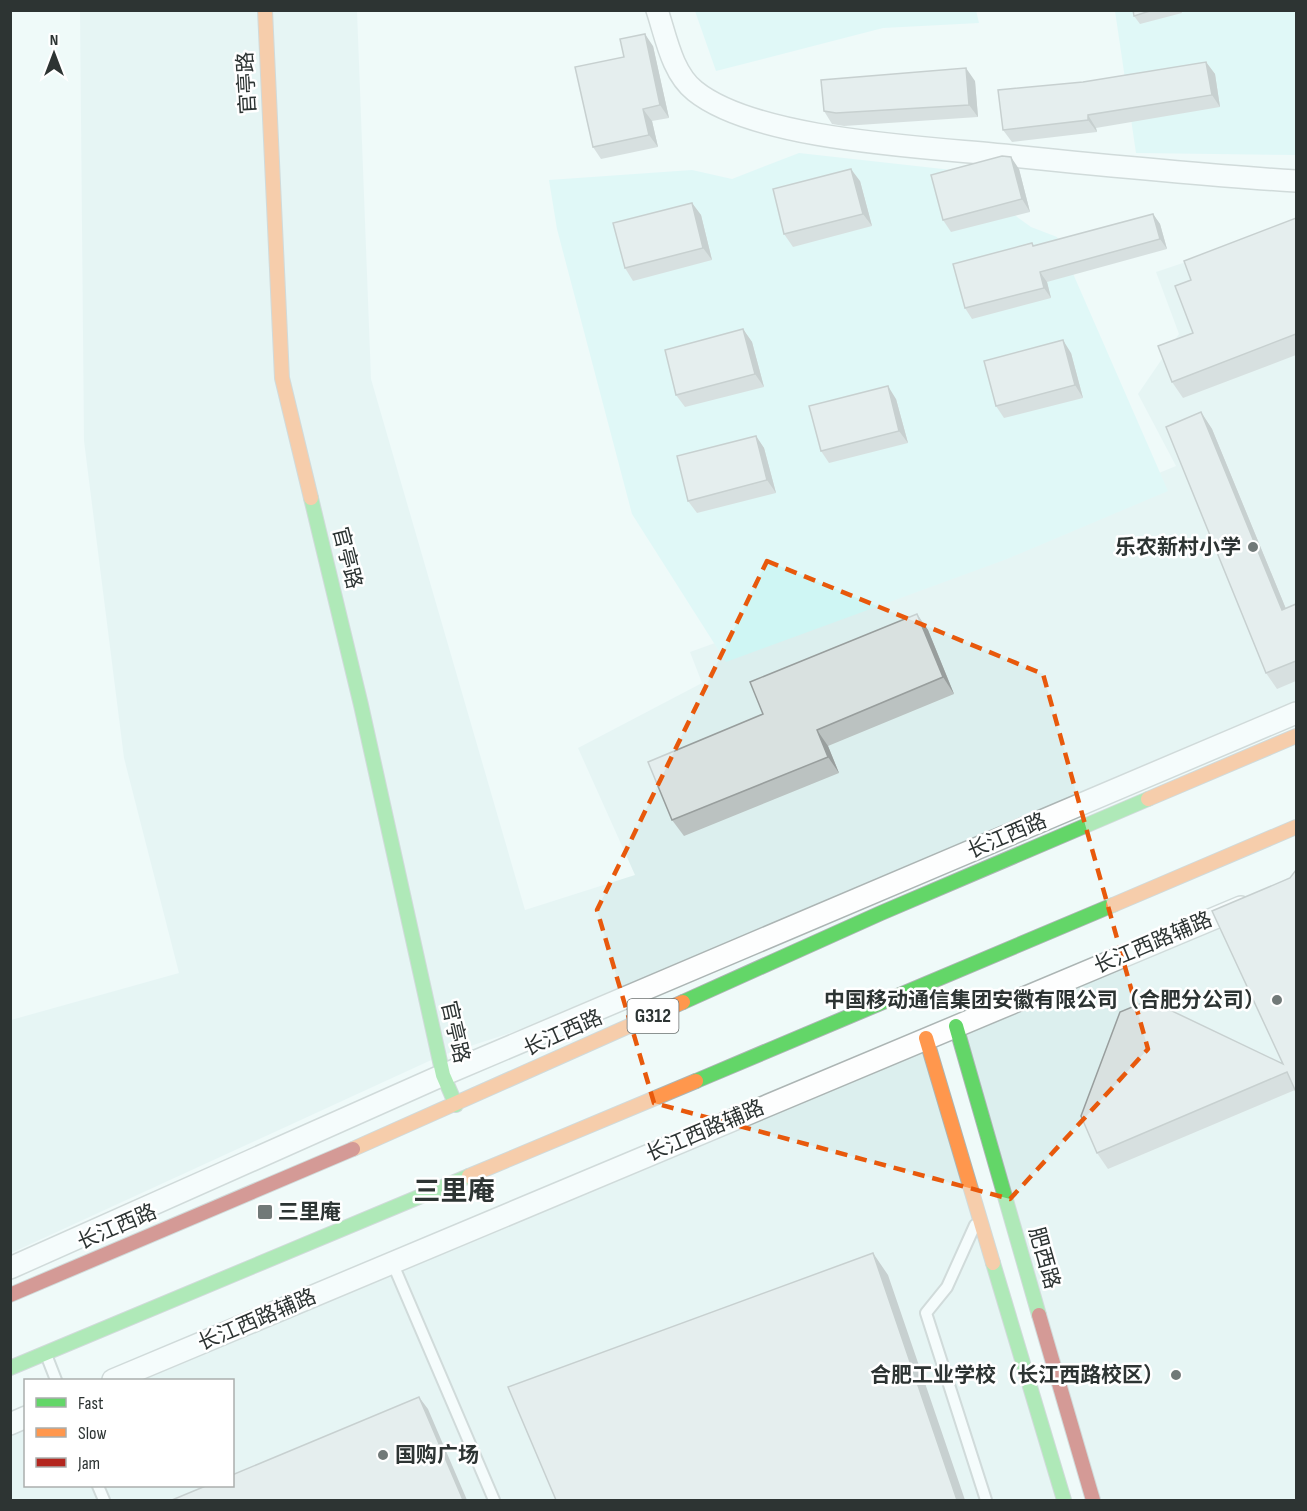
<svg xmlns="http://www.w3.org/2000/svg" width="1307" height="1511" font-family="'Sofia Sans Condensed','Noto Sans SC',sans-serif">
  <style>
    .built { fill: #dcefee }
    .green { fill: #cff6f4 }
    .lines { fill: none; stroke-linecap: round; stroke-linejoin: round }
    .lane-casing { stroke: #acb5b4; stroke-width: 14 }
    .street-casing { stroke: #acb5b4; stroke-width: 24 }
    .fast-casing { stroke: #acb5b4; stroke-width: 16 }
    .slow-casing { stroke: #acb5b4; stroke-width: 16 }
    .jam-casing { stroke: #acb5b4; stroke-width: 16 }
    .lane { stroke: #fdfefe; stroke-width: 10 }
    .street { stroke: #fdfefe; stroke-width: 21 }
    .fast { stroke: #63d668; stroke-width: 14 }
    .slow { stroke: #ff974d; stroke-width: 14 }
    .jam { stroke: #b3261e; stroke-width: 14 }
    .wall { fill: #bbc2c1 }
    .shaded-wall { fill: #989e9d }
    .building { fill: #d9e1e0; stroke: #989e9d; stroke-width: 1.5 }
    .marked { fill: none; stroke: #e8590c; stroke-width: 4.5; stroke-dasharray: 12 8; stroke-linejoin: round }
    .poi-dot { fill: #717978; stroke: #fff; stroke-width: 2 }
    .labels { text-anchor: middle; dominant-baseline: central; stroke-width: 5; stroke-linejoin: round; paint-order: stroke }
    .shield { fill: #fff; stroke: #6c7170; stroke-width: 1.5 }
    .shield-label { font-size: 20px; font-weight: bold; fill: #2d3433 }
    .street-label { font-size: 21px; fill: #2d3433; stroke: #fff }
    .poi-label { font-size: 21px; font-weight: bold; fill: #2d3433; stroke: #fff; text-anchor: end }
    .district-label { font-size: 27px; font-weight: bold; fill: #2d3433; stroke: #fff }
  </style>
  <rect width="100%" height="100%" fill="#effaf9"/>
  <path class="built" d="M80,11h277l14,368 154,531 110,-35 -57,-127 124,-65 -12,-31 273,-99 213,-87 -38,-72 41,-60 -23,-62 140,-47v486l-734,305 -122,40 -429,197v-233l168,-47 -55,-215 -40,-317z
    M1218,916l78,168v416h-203l-137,-474z
    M926,1038l138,462h-1053v-76l14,-7 1,69h206v-106h-119z"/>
  <path class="green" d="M976,10l3,13 -96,5 -167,43 -21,-60z
    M1115,11h181v144l-160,-2z
    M799,153l153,17 79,57 26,10 111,254 -161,68 -281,103 -94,-148 -75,-285 -8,-49 143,-10 40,9z"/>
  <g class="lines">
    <g class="lane-casing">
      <path id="lane" d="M975,1225l-28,62 -21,26 60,187
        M392,1262l102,238
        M47,1357l9,23
        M98,1486l6,14"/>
    </g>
    <g class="street-casing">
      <path id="street" d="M657,10c9,27 15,63 38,81 61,49 229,56 308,64 98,10 195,20 293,26
        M10,1268l433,-193 853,-362
        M113,1380l1128,-473
        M10,1424l16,-7"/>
    </g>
    <g class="fast-casing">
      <path id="fast" d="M311,498l50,207 82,370 13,30
        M683,1002l198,-89 267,-114
        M956,1026l83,289
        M696,1081l417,-176
        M993,1263l71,237
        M10,1368l459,-192"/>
    </g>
    <g class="slow-casing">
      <path id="slow" d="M265,10l17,368 29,120
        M1148,799l148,-63
        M1113,905l183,-78
        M926,1038l67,225
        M353,1149l330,-147
        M469,1176l227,-95"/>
    </g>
    <g class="jam-casing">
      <path id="jam" d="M10,1295l343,-146
        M1039,1315l54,185"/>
    </g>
    <use href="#lane" class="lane"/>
    <use href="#street" class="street"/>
    <use href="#fast" class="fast"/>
    <use href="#slow" class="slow"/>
    <use href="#jam" class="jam"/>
  </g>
  <path class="wall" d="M1133,10h48l1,3 -42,11 -6,-8z
    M653,46l16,72 -17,3 6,26 -57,12 -8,-12 31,-90z
    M1206,62l9,12 5,33 -124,21 1,4 -85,10 -9,-12 80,-48z
    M975,81l3,36 -134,9 -12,-2 -8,-13z
    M1019,169l11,43 -79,20 -8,-12z
    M860,181l12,45 -79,21 -9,-13z
    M692,203l9,12 11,45 -79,21 -8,-13z
    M1153,214l7,10 7,25 -120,33 4,16 -79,21 -7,-11 67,-65 2,3z
    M1296,218v137l-113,43 -11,-16 21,-49 -2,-53z
    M743,329l9,13 12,45 -79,20 -9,-12z
    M1071,353l12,45 -79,20 -8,-12z
    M896,399l12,44 -79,20 -8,-12z
    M1201,412l11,17 74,180 10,-5v77l-19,8 -11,-16z
    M756,436l8,12 12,45 -79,20 -9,-12z
    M917,614l11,16 26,64 -126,52 11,27 -155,63 -12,-16z
    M1283,1064l12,26 -187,79 -11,-16z"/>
  <path class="shaded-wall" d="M645,34l8,12 16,72 -9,-13z
    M1206,62l9,12 5,33 -8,-12z
    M966,68l9,13 3,36 -9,-12z
    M643,109l9,12 6,26 -9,-12z
    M1088,115l8,13 1,4 -9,-12z
    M1011,157l8,12 11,43 -8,-13z
    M851,169l9,12 12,45 -9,-12z
    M692,203l9,12 11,45 -9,-12z
    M1153,214l7,10 7,25 -7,-10z
    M1040,272l7,10 4,16 -7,-10z
    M743,329l9,13 12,45 -9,-13z
    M1063,340l8,13 12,45 -8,-13z
    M888,386l8,13 12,44 -9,-12z
    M1201,412l11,17 81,197 -11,-16z
    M756,436l8,12 12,45 -9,-13z
    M917,614l11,16 26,64 -11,-17z
    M817,730l11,16 11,27 -11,-16z
    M873,1253l15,22 77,225h-8z
    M419,1397l9,12 39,91h-4z"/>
  <path class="building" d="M1133,10h20l-19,6z
    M645,34l15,71 -17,4 6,26 -56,12 -18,-80 49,-10 -4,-18z
    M1206,62l6,33 -124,20v5l-85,10 -5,-40 85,-8z
    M966,68l3,37 -133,8 -12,-2 -3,-31z
    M1002,156l9,1 11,42 -79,21 -12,-45z
    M851,169l12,45 -79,20 -11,-45z
    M692,203l11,45 -78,20 -12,-45z
    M1153,214l7,25 -120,33 4,16 -79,20 -12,-44 79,-21 1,3z
    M1296,218v116l-124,48 -14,-36 35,-13 -18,-47 16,-6 -7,-19z
    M743,329l12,45 -79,21 -11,-45z
    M1063,340l12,45 -79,21 -12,-45z
    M888,386l11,45 -78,20 -12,-45z
    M1201,412l81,198 14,-6v57l-30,12 -100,-246z
    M756,436l11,44 -79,21 -11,-45z
    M917,614l26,63 -126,53 11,27 -156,63 -24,-58 115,-48 -13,-32z
    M1296,870v222l-9,-20 -190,81 -16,-37 39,-104 29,-12 134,64 -71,-153 78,-33z
    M873,1253l84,247h-401l-48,-113z
    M419,1397l44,103h-291l36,-15h24v-10z"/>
  <path d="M0 0H1307V1511H0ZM767,561l276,113 105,375 -138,150 -356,-96 -57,-193z" fill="#effaf9" fill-opacity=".55" fill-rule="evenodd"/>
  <path class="marked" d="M767,561l276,113 105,375 -138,150 -356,-96 -57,-193z"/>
  <g class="poi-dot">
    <circle cx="1253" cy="547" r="6"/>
    <circle cx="1277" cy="1000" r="6"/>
    <rect x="257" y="1204" width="16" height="16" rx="3"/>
    <circle cx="1176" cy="1375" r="6"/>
    <circle cx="383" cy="1455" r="6"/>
  </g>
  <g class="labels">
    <rect class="shield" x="627.5" y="999" width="51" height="34" rx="4.5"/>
    <g class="shield-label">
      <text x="653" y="1016">G312</text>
    </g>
    <g class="street-label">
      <text transform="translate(247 83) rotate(-93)">官亭路</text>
      <text transform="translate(347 558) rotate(76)">官亭路</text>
      <text transform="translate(1007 836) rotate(-23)">长江西路</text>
      <text transform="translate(1153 943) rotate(-23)">长江西路辅路</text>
      <text transform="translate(455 1032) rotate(77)">官亭路</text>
      <text transform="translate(563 1033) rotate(-24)">长江西路</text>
      <text transform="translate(705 1131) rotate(-23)">长江西路辅路</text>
      <text transform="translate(117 1227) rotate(-23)">长江西路</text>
      <text transform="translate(1044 1258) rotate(74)">肥西路</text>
      <text transform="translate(257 1320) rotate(-23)">长江西路辅路</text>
    </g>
    <g class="poi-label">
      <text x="1241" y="547">乐农新村小学</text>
      <text x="1265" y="1000">中国移动通信集团安徽有限公司（合肥分公司）</text>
      <text x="278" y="1212" text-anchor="start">三里庵</text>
      <text x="1164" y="1375">合肥工业学校（长江西路校区）</text>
      <text x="395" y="1455" text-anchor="start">国购广场</text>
    </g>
    <g class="district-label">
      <text x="454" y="1192">三里庵</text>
    </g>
  </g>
  <rect width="1307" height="1511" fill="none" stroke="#2d3433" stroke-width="24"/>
  <rect x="24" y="1379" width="210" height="108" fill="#ffffff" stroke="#abaead" stroke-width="1.5"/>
  <rect x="36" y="1398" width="30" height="9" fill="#63d668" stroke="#abaead" stroke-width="1.5"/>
  <text x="78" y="1409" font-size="18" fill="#2d3433">Fast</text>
  <rect x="36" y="1428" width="30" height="9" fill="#ff974d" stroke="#abaead" stroke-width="1.5"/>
  <text x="78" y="1439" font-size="18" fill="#2d3433">Slow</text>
  <rect x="36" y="1458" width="30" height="9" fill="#b3261e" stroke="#abaead" stroke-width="1.5"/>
  <text x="78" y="1469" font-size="18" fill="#2d3433">Jam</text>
  <g transform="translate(54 54)" stroke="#ffffff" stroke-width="4.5" paint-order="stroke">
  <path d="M0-4.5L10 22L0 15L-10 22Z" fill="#2d3433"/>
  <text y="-9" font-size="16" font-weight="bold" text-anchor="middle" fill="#2d3433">N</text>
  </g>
</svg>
